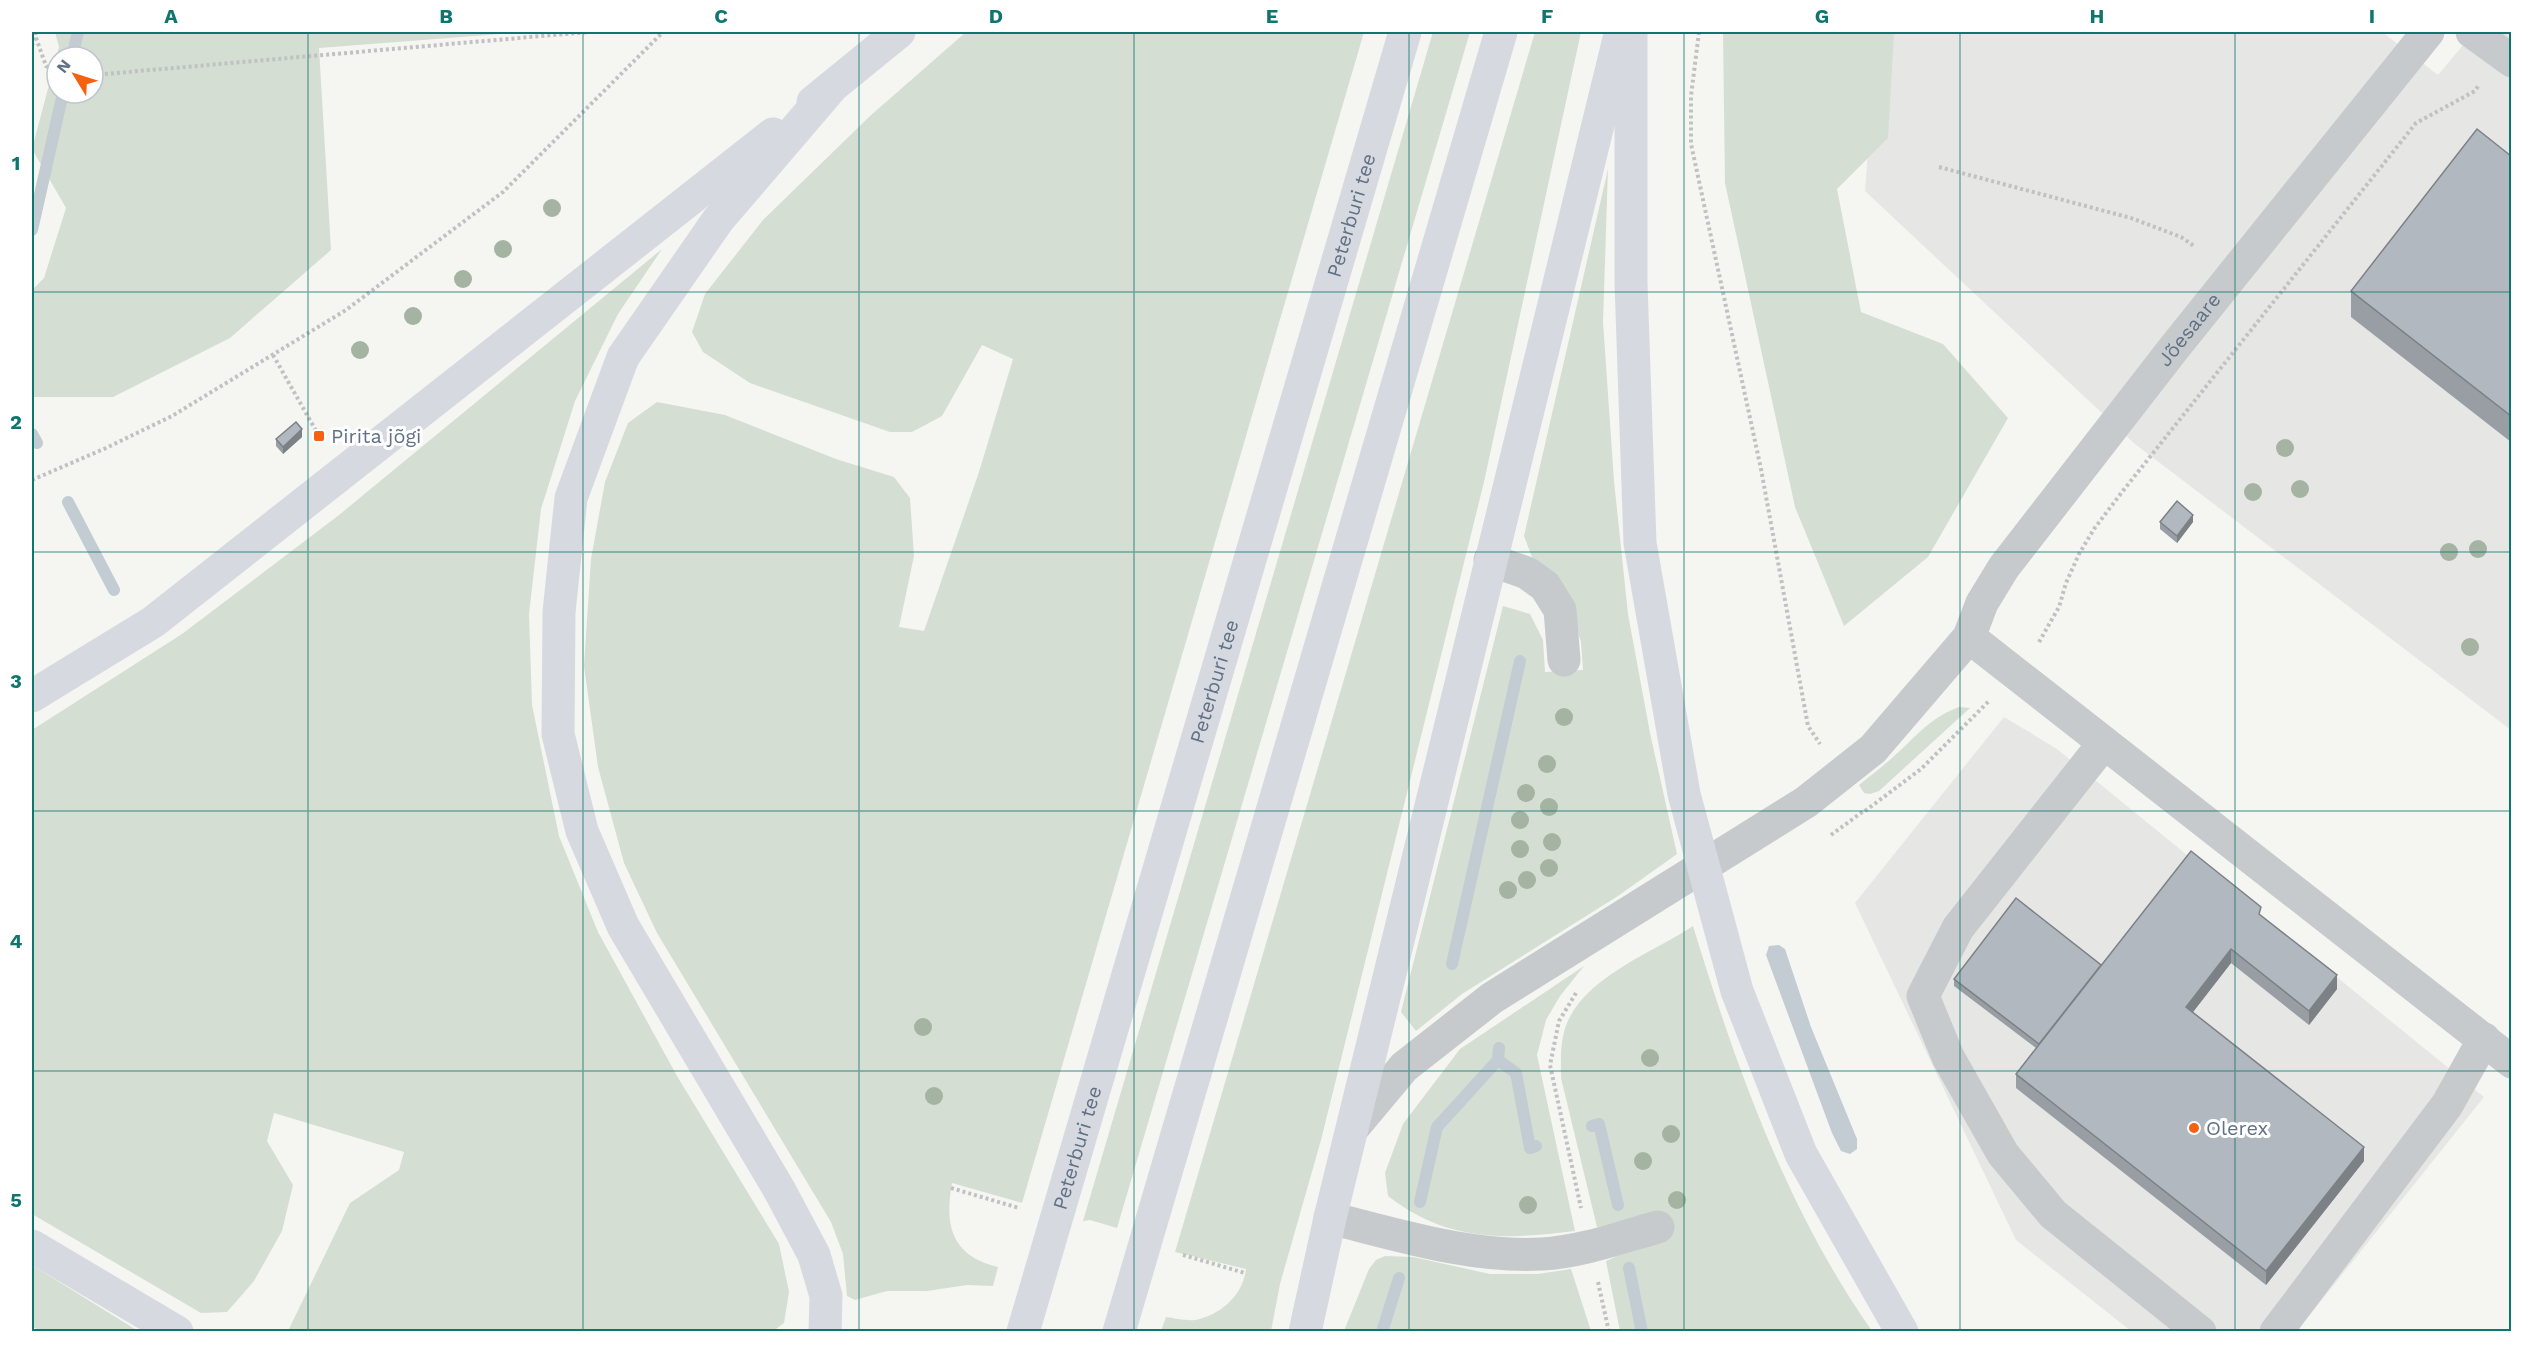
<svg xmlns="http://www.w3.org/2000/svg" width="2543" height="1363" font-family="'Work Sans',sans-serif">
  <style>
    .built { fill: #e6e6e5 }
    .green { fill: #d5ded2; fill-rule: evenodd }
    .water { fill: #c2ccd2 }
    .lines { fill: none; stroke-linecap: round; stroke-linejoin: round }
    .stream { stroke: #c2ccd2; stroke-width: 12 }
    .path { stroke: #c0c1c3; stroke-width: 4; stroke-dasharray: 3 3; stroke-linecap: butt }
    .minor { stroke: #c7cacd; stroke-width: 33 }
    .major { stroke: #d6d9df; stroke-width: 33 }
    .highway { stroke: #d6d9df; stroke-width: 33 }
    .tree { fill: #a5b3a2 }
    .wall { fill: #989ea4 }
    .shaded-wall { fill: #7c8186 }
    .building { fill: #b1b8bf; stroke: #7c8186; stroke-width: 1.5 }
    .grid { fill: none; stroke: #0f766e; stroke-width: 1.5; stroke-opacity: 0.55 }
    .poi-dot { fill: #f66011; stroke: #fff; stroke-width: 2 }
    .labels { text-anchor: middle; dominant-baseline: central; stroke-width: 6; stroke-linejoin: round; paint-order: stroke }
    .street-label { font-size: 20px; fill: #617186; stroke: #fff }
    .poi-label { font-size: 20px; fill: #617186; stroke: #fff; text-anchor: start }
    .neatline { fill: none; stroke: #0f766e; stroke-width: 2 }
    .grid-label { font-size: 20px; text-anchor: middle; font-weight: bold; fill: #0f766e }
  </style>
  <rect width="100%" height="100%" fill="#f5f6f1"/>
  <path class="built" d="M1877,32h505l56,43 36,-43h37v698l-376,-286 -270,-253z
    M2004,717l53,32 427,348 -187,234h-166l-115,-91 -161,-337z"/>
  <path class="green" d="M55,32h471l-207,16 12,202 -101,88 -117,59h-81v-107l12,-12 22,-70 -34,-59 27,-102zM57,57h36v36h-36z
    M966,32h398l-342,1171 -70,-20c-8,43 0,73 46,84l-5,19 -26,-1 -40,6h-40l-32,9 -8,-4 -4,-42 -12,-32 -174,-289 -33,-70 -26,-96 -14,-101 7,-107 14,-77 23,-59 29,-21 68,13 111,44 58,18 16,21 4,58 -15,71 25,4 55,-159 34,-113 -31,-14 -40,71 -30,16h-22l-140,-49 -47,-31 -11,-20 13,-38 58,-74 107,-104z
    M1433,32h37l-353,1196 -27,-8 -7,1z
    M1535,32h46l-97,450 -163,658 -41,144 -9,47h-110l5,-14c8,1 20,4 29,3 26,-5 48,-25 51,-51l-71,-17z
    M1723,32h171l-6,106 -51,51 24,123 82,32 65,74 -80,139 -84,69 -49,-119 -70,-324z
    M1608,169l-5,153 11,159 14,133 22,119 27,121 -59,42 -156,98 -46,37 -15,-19 102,-406 27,8 13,26 2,32 38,-2 -2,-28 -14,-43 -17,-28 -18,-14 -8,-21z
    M662,249l-44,65 -43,87 -34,108 -12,105 3,91 27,131 39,96 79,144 102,168 10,48 -5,31 -12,9 -484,-1 62,-128 49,-33 5,-18 -130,-39 -7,28 26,44 -11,46 -28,50 -27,31 -26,1 -169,-99v-484l150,-96 157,-119z
    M1959,707l11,1 -91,83 -9,3 -6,-1 -5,-8c11,-9 23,-18 33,-27 24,-21 37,-40 67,-51z
    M1693,926c43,141 94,284 179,405h-252l-14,-70 16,-7 -5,-30 -20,3 -36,-149c0,-15 -1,-31 3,-46 14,-53 87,-78 129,-106z
    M1584,966l-24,30 -14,24 -9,35 38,176c-70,9 -128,11 -187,-35l-3,-23 18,-49 57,-75z
    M1385,1256l28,1 77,17h48l33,-5 20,62h-247l25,-62 7,-9z
    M32,1265l106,66h-99l-7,-5z"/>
  <path class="water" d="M1779,945l6,4 26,78 46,112v10l-7,5 -9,-3 -9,-18 -66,-178 3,-9z"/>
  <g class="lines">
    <path class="stream" d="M72,57l6,-25
      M32,230l31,-137
      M32,434l5,9
      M68,502l46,88
      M1452,964l68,-303
      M1498,1060l18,13 14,75 6,-2
      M1592,1126l7,-2 19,81
      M1420,1202l17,-75 61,-67 1,-12
      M1629,1268l13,64
      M1382,1332l17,-54"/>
    <path class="path" d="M34,32l12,34 11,6
      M1699,32l-8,64v48l70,325 47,257 12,18
      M32,46l4,-14
      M93,75l495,-43
      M1939,167l192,51 50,19 13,9
      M273,355l46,81
      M32,480l74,-32 66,-32 174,-106 157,-118 160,-160
      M2039,642l20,-35 7,-24 13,-29 15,-25 28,-37 294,-369 59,-32 4,-6
      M1865,811l56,-42 69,-69
      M1831,835l34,-25
      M1576,993l-17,28 -9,44 31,143
      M951,1188l68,20
      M1183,1255l62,18
      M1598,1282l11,50"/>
    <g class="minor">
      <path d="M2472,32l40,29"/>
      <path d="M1490,560l37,13 18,13 15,24 4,50"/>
      <path d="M1969,637l543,425"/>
      <path d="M2104,743l-146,185 -35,68 25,61 55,97 50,60 147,118"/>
      <path id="s1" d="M1353,1128l51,-61 88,-69 314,-196 67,-53 96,-112 13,-34 22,-36 170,-219 254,-316"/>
      <path d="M1330,1218c69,17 141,40 212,36 39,-2 79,-17 116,-27"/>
      <path d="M2276,1332l171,-227 37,-66"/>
    </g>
    <path class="major" d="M32,1246l145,86"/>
    <g class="highway">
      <path d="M1631,32v251l9,260 44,251 53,197 64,163 101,178"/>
      <path d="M813,102l86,-70"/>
      <path d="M32,696l121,-74 620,-488"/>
      <path d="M825,1332l1,-36 -12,-41 -34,-64 -157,-265 -41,-95 -24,-97 1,-122 12,-114 52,-141 95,-137 113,-132"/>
      <path id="s2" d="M1023,1332l382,-1300"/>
      <path d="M1119,1332l382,-1300"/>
      <path d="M1305,1332l25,-114 289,-1179"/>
    </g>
  </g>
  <g class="tree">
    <circle cx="552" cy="208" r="9"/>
    <circle cx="503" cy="249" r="9"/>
    <circle cx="463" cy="279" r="9"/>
    <circle cx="413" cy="316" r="9"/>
    <circle cx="360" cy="350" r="9"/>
    <circle cx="2285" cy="448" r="9"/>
    <circle cx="2300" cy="489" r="9"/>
    <circle cx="2253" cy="492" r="9"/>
    <circle cx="2478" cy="549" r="9"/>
    <circle cx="2449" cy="552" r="9"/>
    <circle cx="2470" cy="647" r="9"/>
    <circle cx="1564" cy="717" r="9"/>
    <circle cx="1547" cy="764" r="9"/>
    <circle cx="1526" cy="793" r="9"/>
    <circle cx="1549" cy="807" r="9"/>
    <circle cx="1520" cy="820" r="9"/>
    <circle cx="1552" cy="842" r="9"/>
    <circle cx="1520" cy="849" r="9"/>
    <circle cx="1549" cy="868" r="9"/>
    <circle cx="1527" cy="880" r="9"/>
    <circle cx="1508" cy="890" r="9"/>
    <circle cx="923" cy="1027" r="9"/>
    <circle cx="1650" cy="1058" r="9"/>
    <circle cx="934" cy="1096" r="9"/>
    <circle cx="1671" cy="1134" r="9"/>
    <circle cx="1643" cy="1161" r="9"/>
    <circle cx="1677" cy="1200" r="9"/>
    <circle cx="1528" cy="1205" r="9"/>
  </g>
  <path class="wall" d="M2511,156v286l-160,-125v-26z
    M302,437l-19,17 -7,-8v-7z
    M2160,522h33l-16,21 -17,-14z
    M2261,916l76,73 -28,36 -78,-62 -38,49 171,149 -98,124 -250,-197v-14l20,-26 -82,-62v-7l147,-14z"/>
  <path class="shaded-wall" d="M302,429v8l-19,17v-7z
    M2193,515v7l-16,21v-7z
    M2231,949v14l-45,58v-14z
    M2337,975v14l-28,36v-14z
    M2364,1147v14l-98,124v-14z"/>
  <path class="building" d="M2477,129l34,27v260l-160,-125z
    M296,422l6,7 -19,18 -7,-8z
    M2177,501l16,14 -16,21 -17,-14z
    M2191,851l70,56 -2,7 78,61 -28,36 -78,-62 -45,58 178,140 -98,124 -250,-197z
    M2016,898l85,67 -62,79 -85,-65z"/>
  <path class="grid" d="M308,32v1300M583,32v1300M859,32v1300M1134,32v1300M1409,32v1300M1684,32v1300M1960,32v1300M2235,32v1300M32,292h2480M32,552h2480M32,811h2480M32,1071h2480"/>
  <g class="poi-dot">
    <rect x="313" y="430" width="12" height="12" rx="3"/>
    <circle cx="2194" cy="1128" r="6"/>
  </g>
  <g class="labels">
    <g class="street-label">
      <text stroke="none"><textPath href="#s2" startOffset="1164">Peterburi tee</textPath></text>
      <text stroke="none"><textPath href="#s1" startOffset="1174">Jõesaare</textPath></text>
      <text stroke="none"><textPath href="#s2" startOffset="678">Peterburi tee</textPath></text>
      <text stroke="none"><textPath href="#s2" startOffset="192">Peterburi tee</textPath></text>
    </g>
    <g class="poi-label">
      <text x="331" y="436">Pirita jõgi</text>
      <text x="2206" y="1128">Olerex</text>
    </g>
  </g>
  <rect width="2543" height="1363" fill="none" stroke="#ffffff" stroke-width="66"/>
  <g transform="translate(75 75) rotate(308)"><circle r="28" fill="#ffffff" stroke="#c0c6cf" stroke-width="1.5"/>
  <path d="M0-4.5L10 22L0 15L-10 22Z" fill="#f66011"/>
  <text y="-9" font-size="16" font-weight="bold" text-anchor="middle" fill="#617186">N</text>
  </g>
  <rect x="33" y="33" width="2477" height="1297" class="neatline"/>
  <g class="grid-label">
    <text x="171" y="23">A</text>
    <text x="446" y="23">B</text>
    <text x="721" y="23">C</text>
    <text x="996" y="23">D</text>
    <text x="1272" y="23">E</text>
    <text x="1547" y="23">F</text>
    <text x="1822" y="23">G</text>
    <text x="2097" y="23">H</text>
    <text x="2372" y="23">I</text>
    <text x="16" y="170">1</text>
    <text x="16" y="429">2</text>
    <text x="16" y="688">3</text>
    <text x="16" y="948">4</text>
    <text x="16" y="1207">5</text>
  </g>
</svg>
